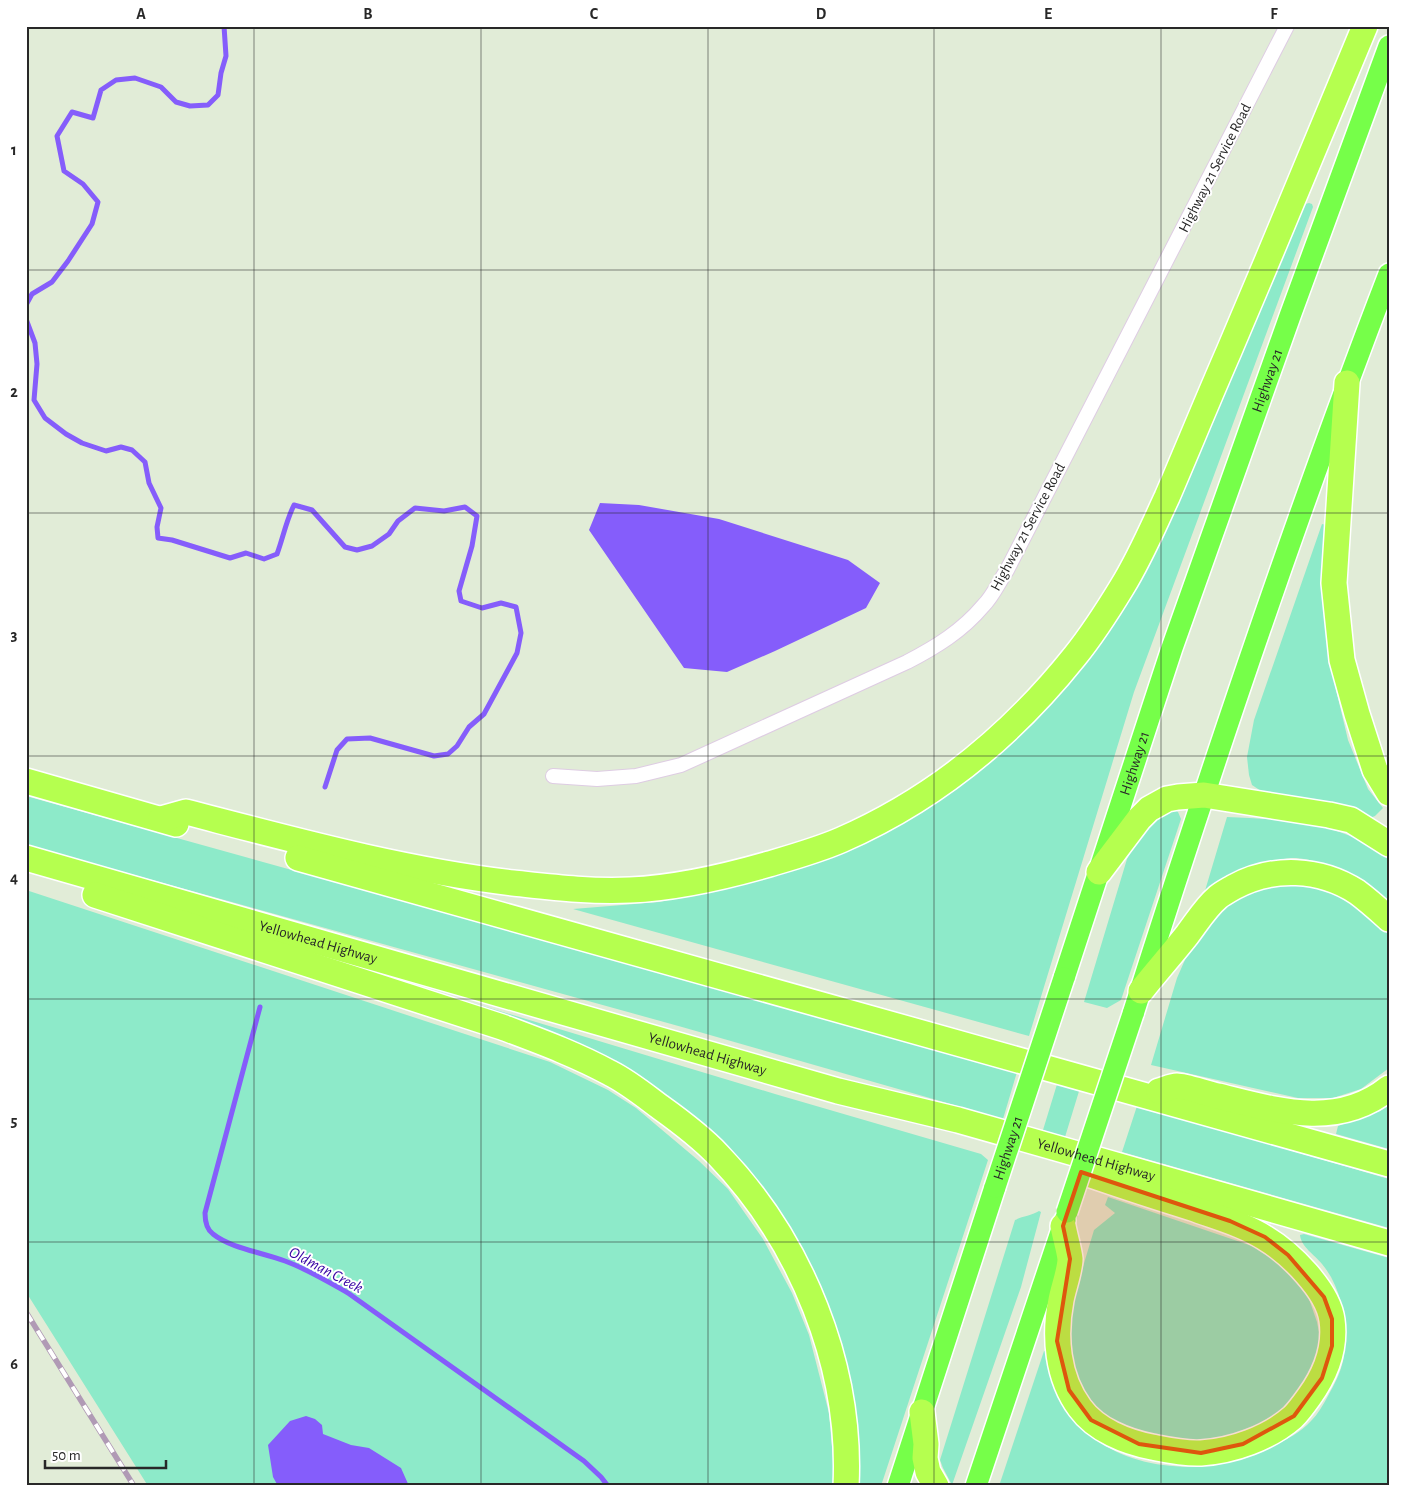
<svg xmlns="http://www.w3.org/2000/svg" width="1415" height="1512" font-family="'Alegreya Sans',sans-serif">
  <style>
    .green { fill: #8deac9 }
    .water { fill: #855dfb }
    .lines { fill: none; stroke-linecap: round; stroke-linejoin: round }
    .stream { stroke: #855dfb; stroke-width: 5 }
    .minor-casing { stroke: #decce3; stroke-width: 16 }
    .primary-casing { stroke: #fff; stroke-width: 24 }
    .motorway-casing { stroke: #fff; stroke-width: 28 }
    .minor { stroke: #fff; stroke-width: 14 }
    .primary { stroke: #76ff49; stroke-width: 21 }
    .motorway { stroke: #b5ff4f; stroke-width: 25 }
    .rail-casing { stroke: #b09ab5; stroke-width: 5.5 }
    .rail { stroke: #fff; stroke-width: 4; stroke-dasharray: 11; stroke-linecap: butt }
    .primary-bridge-casing { stroke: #fff; stroke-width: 24; stroke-linecap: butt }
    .primary-bridge { stroke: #76ff49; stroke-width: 21 }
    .marked { fill: #de570d; fill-opacity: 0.2; stroke: #de570d; stroke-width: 4; stroke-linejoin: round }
    .grid { fill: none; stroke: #282828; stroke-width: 1; stroke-opacity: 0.55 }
    .labels { text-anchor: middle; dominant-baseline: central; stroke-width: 4; stroke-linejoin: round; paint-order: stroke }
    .street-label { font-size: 15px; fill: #282828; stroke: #fff }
    .water-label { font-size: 16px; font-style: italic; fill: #3600a3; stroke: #fff }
    .neatline { fill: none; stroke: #282828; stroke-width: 2 }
    .grid-label { font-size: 16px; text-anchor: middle; font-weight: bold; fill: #282828 }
  </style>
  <rect width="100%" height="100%" fill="#e1ecd7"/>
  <path class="green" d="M1309,203l3,1 1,3 -179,485 -105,344 -456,-127 86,-7 70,-15 223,-97 32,-23 34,-30 43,-45 49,-62 31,-52 55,-116 109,-258z
    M1322,524l4,1 -2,40 2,72 3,23 19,80 20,49 15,19 -8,8 -5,2 -106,-25 -12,-8 -3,-10 -2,-18 7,-37z
    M26,796l991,276 -14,47 -321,-92 -656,-182z
    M1175,809l3,3 3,7 -60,181 -14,8 -23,-6 43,-143 11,-22 24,-27z
    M1227,817c58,3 115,3 162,43v42c-24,-22 -60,-41 -93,-44 -16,-1 -65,14 -78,23 -5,4 -10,9 -14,13z
    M1312,883c32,14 55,24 77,52v133l-28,21 -28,9h-35l-147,-33 26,-87 18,-41 13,-18 32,-26 20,-8z
    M26,890l524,172 58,28 28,18 63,53 29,28 35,50 29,54 17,42 20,78 5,57 -1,16h-685l-122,-194z
    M433,991l342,103 206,60 7,6 -107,326h-23l-11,-109 -139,-245 -279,-137z
    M1058,1081l22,7 -15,49 -22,-7z
    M1389,1105v44l-53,-15 2,-8 42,-15z
    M1137,1106l252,73v49l-267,-76z
    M1108,1197l150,51 23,14 26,31 10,29 6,31 -29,53 -51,29 -54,11 -65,-19 -20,-13 -17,-17 -11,-19 -5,-18 -2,-43 7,-27 18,-60 21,-17 -10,-8z
    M1039,1211l2,1 -20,75 -69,198 -9,-17 -3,-8 75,-240c8,-4 16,-4 24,-9z
    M1304,1234l85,24v228h-390l45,-135 4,1c1,15 3,31 11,44 5,7 12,13 17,20 7,7 13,17 20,23 37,29 98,34 142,21 12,-3 24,-8 35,-14 13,-6 28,-14 38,-25 7,-7 12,-16 17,-25 6,-11 12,-22 15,-35 5,-31 1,-71 -21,-97 -7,-9 -21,-17 -22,-29z"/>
  <path class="water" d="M600,503l39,2 80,14 129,41 32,23 -14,25 -91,43 -48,21 -43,-4 -95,-138z
    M306,1416l9,3 7,6 1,9 28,11 18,3 32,20 8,18h-131l-5,-9 -5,-32 22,-24z"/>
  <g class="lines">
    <path class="stream" d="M26,305l6,-11 20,-12 16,-21 24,-37 6,-22 -15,-18 -19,-13 -7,-35 15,-24 21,6 8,-28 15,-10 19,-2 26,9 15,15 14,4 18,-1 10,-10 3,-22 5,-17 -2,-30
      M26,319l9,24 2,21 -3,36 11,18 21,16 16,9 24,8 15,-4 11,3 13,12 4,21 12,25 -4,19 1,11 14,2 58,18 16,-5 18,6 13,-5c6,-16 9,-33 17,-49l18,5 33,37 12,3 15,-4 17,-12 9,-13 17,-13 29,3 21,-4 12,9 -5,30 -13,45 2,10 21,7 19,-5 15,4 5,26 -4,20 -33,61 -15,13 -12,19 -9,8 -14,2 -64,-18 -23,1 -10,11 -12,37
      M260,1007l-55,206c0,7 1,16 8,21 17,14 51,19 72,27 22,8 42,20 63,32l236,168 17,16 7,9"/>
    <g class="minor-casing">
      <path id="minor" d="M553,776l44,3 39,-3 45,-11 226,-103c29,-15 55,-31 76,-56 10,-10 16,-24 24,-36l280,-544"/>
    </g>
    <g class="primary-casing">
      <g id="primary">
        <path id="s1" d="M1064,978l108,-330 118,-332 99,-270"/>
        <path d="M1133,1014c79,-249 162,-496 256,-740"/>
        <path d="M898,1486l97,-299"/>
        <path d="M976,1486l89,-266"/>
      </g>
    </g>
    <g class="motorway-casing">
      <g id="motorway">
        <path d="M1347,383l-13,200 8,77 15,54 18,56 14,23"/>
        <path d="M26,781l150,43"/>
        <path d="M161,819l25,-7c108,28 216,58 327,71 38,4 78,9 117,7 47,-2 94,-13 139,-26 24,-7 49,-14 72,-24 94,-41 170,-104 234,-184 17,-21 33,-46 47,-69 18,-29 31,-60 45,-90 21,-49 41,-98 62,-146 46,-108 91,-216 136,-325"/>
        <path id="s2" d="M26,858l812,233 120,29 431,123"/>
        <path d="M298,858l1091,306"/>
        <path d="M1099,872l40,-53 10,-10 18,-10 11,-2 26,-2 125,20 22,5 38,24"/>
        <path d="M95,895l407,132c37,14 73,27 108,46 18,9 34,22 50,34 21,15 41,30 58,48 83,86 134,211 128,331"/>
        <path d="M1141,991c15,-19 31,-37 46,-56 10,-13 18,-27 31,-38 5,-4 11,-7 16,-10 39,-21 86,-19 123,5 11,8 22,18 32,27"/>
        <path d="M1159,1091c5,-1 12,-5 18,-5 9,0 30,8 41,10 57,14 119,34 171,-8"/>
        <path d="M1063,1226c2,11 6,23 7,33 0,11 -7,30 -9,41 -7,36 -4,77 19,108 16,22 46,34 72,39 15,3 33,7 49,6 32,-2 68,-15 92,-36 6,-6 11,-13 16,-20 16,-22 27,-48 23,-77 -4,-30 -42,-67 -67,-82 -22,-14 -49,-21 -73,-30 -36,-11 -72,-23 -107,-35"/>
        <path d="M922,1412l4,32 -1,14 3,14 8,14"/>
      </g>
    </g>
    <use href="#minor" class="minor"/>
    <use href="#primary" class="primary"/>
    <use href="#motorway" class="motorway"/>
    <g class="rail-casing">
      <path id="rail" d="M26,1312l108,174"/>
    </g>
    <use href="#rail" class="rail"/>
    <g class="primary-bridge-casing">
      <g id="primary-bridge">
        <path id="s3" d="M995,1187l69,-209"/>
        <path d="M1067,1212l66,-198"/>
      </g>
    </g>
    <use href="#primary-bridge" class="primary-bridge"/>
  </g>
  <path class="marked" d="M1081,1172l149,49 35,16 23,18 36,42 8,22v27l-10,32 -28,38 -51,28 -42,9 -62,-9 -48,-24 -22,-30 -12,-49 13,-82 -7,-33z"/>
  <path class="grid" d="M254,26v1460M481,26v1460M708,26v1460M934,26v1460M1161,26v1460M26,270h1363M26,513h1363M26,756h1363M26,999h1363M26,1242h1363"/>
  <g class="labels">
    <g class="street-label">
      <text transform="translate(1215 168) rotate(-63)">Highway 21 Service Road</text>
      <text stroke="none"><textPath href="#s1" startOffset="631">Highway 21</textPath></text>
      <text transform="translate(1028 527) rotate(-62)">Highway 21 Service Road</text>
      <text stroke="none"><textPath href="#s1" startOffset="226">Highway 21</textPath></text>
      <text stroke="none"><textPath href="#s2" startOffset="304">Yellowhead Highway</textPath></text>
      <text stroke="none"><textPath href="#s2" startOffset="709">Yellowhead Highway</textPath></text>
      <text stroke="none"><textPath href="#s3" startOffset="41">Highway 21</textPath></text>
      <text stroke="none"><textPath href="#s2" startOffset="1112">Yellowhead Highway</textPath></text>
    </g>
    <g class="water-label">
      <text transform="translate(326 1270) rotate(28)">Oldman Creek</text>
    </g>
  </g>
  <rect width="1415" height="1512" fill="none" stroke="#ffffff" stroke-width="55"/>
  <path d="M45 1460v8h121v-8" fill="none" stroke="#282828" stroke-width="2.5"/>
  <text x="52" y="1460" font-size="15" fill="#282828" stroke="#ffffff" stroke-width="4" paint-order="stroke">50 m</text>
  <rect x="28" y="28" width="1360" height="1456" class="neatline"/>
  <g class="grid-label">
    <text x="141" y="19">A</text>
    <text x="368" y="19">B</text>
    <text x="594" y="19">C</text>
    <text x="821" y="19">D</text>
    <text x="1048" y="19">E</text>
    <text x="1274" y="19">F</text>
    <text x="14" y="155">1</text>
    <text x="14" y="397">2</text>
    <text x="14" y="640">3</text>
    <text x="14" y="883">4</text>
    <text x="14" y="1126">5</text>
    <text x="14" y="1369">6</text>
  </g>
</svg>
